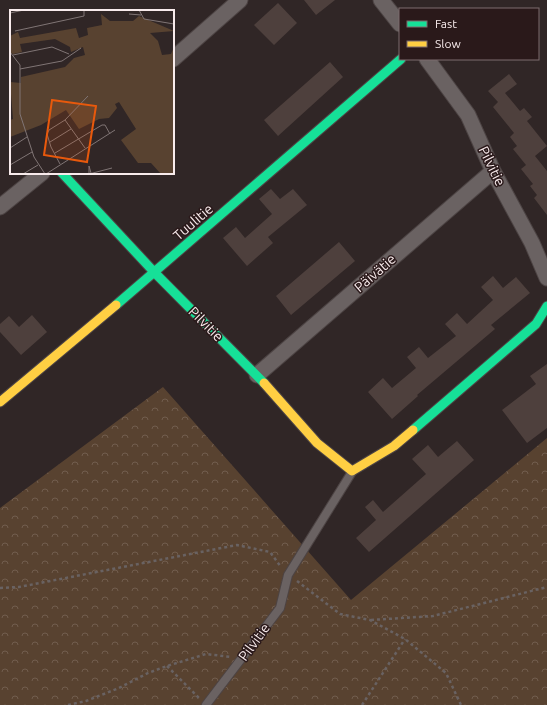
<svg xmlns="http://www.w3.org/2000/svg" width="547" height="705" font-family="Ubuntu,sans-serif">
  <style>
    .forest { fill: url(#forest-crowns) }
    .building { fill: #4e403d }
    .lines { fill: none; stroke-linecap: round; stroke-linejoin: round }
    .lane-casing { stroke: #4d4444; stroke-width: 10 }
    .street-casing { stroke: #4d4444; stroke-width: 17 }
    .fast-casing { stroke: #4d4444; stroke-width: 11 }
    .slow-casing { stroke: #4d4444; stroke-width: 11 }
    .path { stroke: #696262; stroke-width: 2.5; stroke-dasharray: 3 3; stroke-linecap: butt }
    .lane { stroke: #6a6262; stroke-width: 8 }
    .street { stroke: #6a6262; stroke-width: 15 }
    .fast { stroke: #16e098; stroke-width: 9 }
    .slow { stroke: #ffcf43; stroke-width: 9 }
    .labels { text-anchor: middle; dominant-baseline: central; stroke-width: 3; stroke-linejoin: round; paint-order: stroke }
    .street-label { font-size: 14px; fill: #f8ebec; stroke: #2a191a }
    .inset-road { fill: none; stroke: #807575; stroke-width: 1 }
    .view { fill: #e8590c; fill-opacity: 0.15; stroke: #e8590c; stroke-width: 2 }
    .inset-edge { fill: none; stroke: #f8ebec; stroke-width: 2 }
  </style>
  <defs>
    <pattern id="forest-crowns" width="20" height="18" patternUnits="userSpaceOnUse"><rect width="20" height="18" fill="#584230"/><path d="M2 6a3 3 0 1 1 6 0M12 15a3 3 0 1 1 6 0" fill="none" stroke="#715d4e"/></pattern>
  </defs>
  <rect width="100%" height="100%" fill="#302626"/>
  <path class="forest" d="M163,387l188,213 196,-162v267h-547v-197z"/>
  <path class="building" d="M304,0h31l-19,15z
    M278,3l19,20 -23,22 -20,-20z
    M330,62l13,15 -65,59 -14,-16z
    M509,74l8,10 -12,9 15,18 4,-3 8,9 -5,4 20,25 -12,10 12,15v44l-13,-17 3,-3 -7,-9 3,-2 -12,-15 5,-4 -13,-16 4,-3 -7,-9 4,-4 -21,-26 5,-5 -10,-11z
    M271,189l9,10 13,-10 14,16 -39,32 5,6 -26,23 -24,-28 13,-11 9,11 27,-24 -13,-15z
    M339,242l16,19 -64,54 -15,-19z
    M493,276l10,12 13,-11 14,16 -39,32 4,4 -78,66 1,1 -26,23 -24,-27 15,-14 9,10 24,-20 -9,-11 12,-10 9,11 28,-22 -11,-12 12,-11 10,11 26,-24 -12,-13z
    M32,315l15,17 -26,23 -21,-23v-8l9,-8 10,11z
    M547,364v64l-20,15 -25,-33 34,-26 -6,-8z
    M457,441l17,19 -105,92 -13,-14 20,-18 -11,-13 8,-7 10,12 43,-38 -14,-15 16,-14 10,12z"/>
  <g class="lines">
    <g class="lane-casing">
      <path id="lane" d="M206,705l74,-97 8,-33 64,-103"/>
    </g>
    <g class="street-casing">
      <path id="street" d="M381,0l19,24
        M173,59l67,-59
        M427,59l41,56 25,56 39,72 15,35
        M0,207l42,-34
        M257,375l236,-204"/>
    </g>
    <g class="fast-casing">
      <path id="fast" d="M62,173l93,100 109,110
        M116,305l285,-246
        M413,430l123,-106 11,-18"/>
    </g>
    <g class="slow-casing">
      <path id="slow" d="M264,383l53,60 35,28 42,-25 19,-16
        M0,402l116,-97"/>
    </g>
    <path class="path" d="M297,581l43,33 30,6 35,19 41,34 15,32
      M0,588l19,-1 218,-42 33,7 11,15
      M371,620l62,-4 114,-29
      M167,666l32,32
      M68,705l18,-4 33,-13 29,-15 19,-7 39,-12 25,3
      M362,705l43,-66"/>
    <use href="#lane" class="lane"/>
    <use href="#street" class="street"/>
    <use href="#fast" class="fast"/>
    <use href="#slow" class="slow"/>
  </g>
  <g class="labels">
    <g class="street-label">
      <text transform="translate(492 166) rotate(64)">Pilvitie</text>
      <text transform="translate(193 222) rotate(-41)">Tuulitie</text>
      <text transform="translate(375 273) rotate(-41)">Päivätie</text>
      <text transform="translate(206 324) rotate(45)">Pilvitie</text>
      <text transform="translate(254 642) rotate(-54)">Pilvitie</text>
    </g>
  </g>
  <g transform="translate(10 10)">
    <rect width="164" height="164" fill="#302626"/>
    <path d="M91,4l9,7h23l6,-5 35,15 -24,2 8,8 4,14 9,-1 3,-7v127h-13l-10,-11h-13l-17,-23 15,-11 -17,-27 -4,2 2,4 -8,10 -10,1 -20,10 -13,-19 -25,15 -31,12v-17l3,-1 -3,-37 11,1v-6l44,-10 9,-9 11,-3 -2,-8 -12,5 -1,-5 -15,-8 -35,5 2,8 -9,2 -3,-2v-16l8,-4 2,6 56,-10 3,10 9,-3 -1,-7 15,-3z" fill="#584230"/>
    <path class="inset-road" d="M129,0l5,9 30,5M0,3l14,-3M119,4l12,1M5,21l69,-15v-6M0,42l10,13v49l14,43 11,17M3,45l39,-8 17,7M10,59l42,-8 19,-13M55,110l23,-24M40,132l21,-13M0,138l17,-11M45,143l47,-28h3l5,9M50,154l-9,-17 -4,-13 2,-4 16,-10 20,28M0,155l22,-13M13,164l15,-9M36,164l69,-44M79,164l23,-6M79,164v-8l2,7"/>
    <path class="view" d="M42,90l44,6 -9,56 -43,-7z"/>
    <rect width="164" height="164" class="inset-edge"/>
  </g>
  <rect x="399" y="8" width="140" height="52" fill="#2a191a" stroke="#7c6d6e"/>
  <rect x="407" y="21" width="20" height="6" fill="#16e098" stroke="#7c6d6e"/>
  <text x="435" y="28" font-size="12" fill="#f8ebec">Fast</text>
  <rect x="407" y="41" width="20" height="6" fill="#ffcf43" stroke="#7c6d6e"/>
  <text x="435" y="48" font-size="12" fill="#f8ebec">Slow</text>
</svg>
